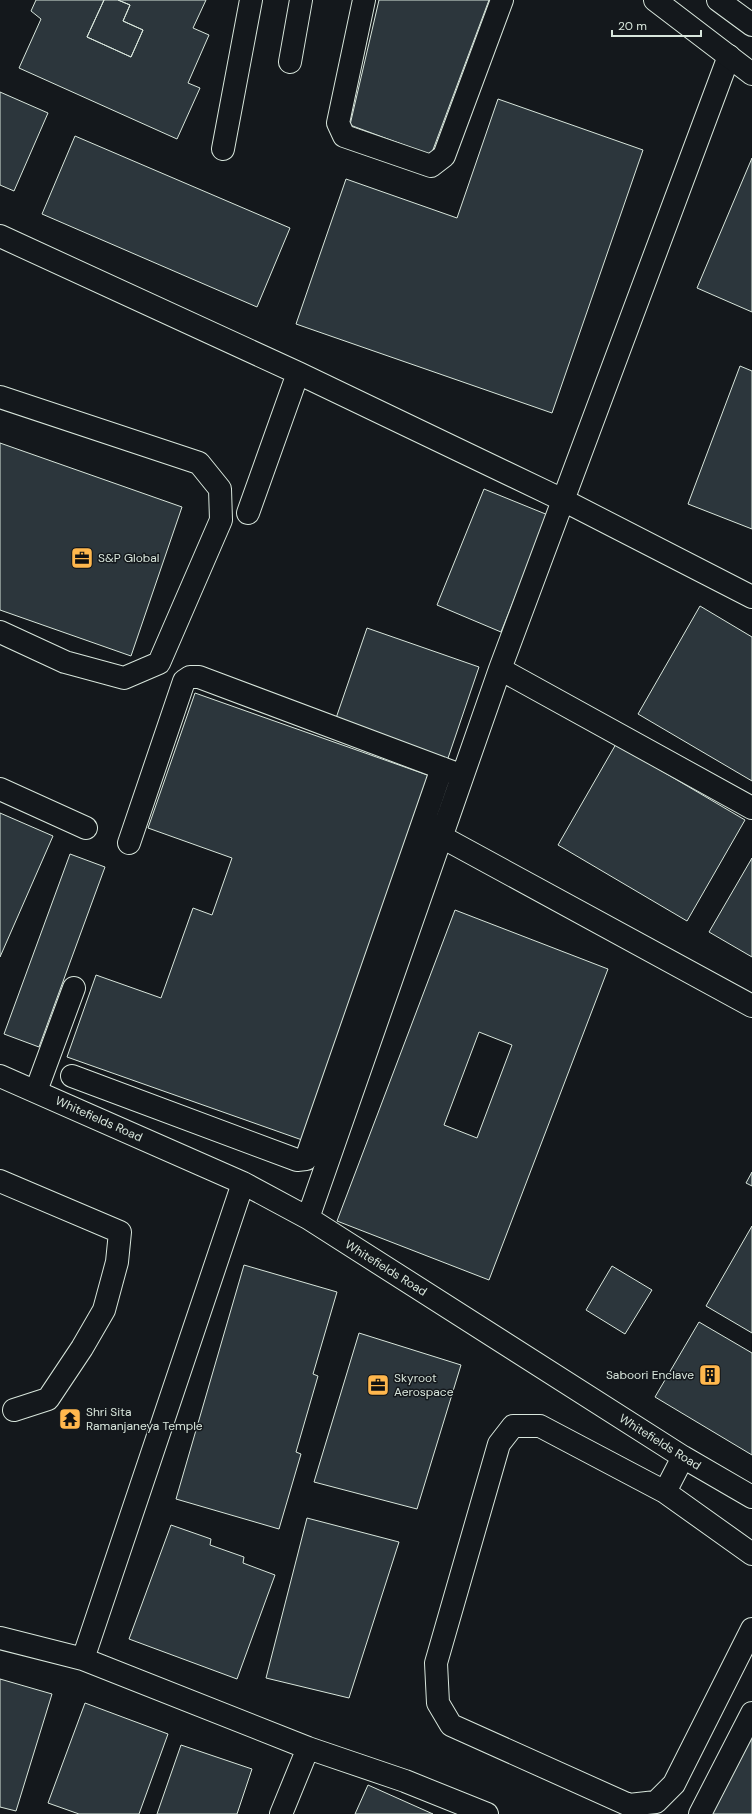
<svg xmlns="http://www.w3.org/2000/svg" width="752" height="1814" font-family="'DM Sans',sans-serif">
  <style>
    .building { fill: #2c363c; stroke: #d8e6dc; fill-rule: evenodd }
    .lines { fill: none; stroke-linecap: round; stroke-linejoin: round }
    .minor-casing { stroke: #d8e6dc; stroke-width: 24 }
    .major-casing { stroke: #d8e6dc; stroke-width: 24 }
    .minor { stroke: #14181c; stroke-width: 22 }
    .major { stroke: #14181c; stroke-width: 22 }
    .labels { text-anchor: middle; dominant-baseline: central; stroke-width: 3; stroke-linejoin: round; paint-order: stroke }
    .poi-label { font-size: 12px; fill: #d8e6dc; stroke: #14181c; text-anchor: start }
    .street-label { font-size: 12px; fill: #d8e6dc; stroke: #14181c }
  </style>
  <rect width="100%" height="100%" fill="#14181c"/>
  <path class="building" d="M36,0h68l-17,37 44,20 12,-27 -20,-9 7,-16 -12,-5h88l-13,28 16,7 -21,48 12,5 -23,51 -158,-71 22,-49 -10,-8z
    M104,0h14l12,5 -7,16 20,9 -12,27 -44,-20z
    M379,0h110l-58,155 -81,-30z
    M0,92l48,21 -34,78 -14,-6z
    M498,99l145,51 -91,263 -256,-89 50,-145 111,39z
    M75,136l215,92 -33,79 -215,-93z
    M752,158v154l-55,-24z
    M740,366l12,5v158l-64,-25z
    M0,443l182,64 -51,149 -131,-46z
    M484,489l64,26 -47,117 -64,-27z
    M700,606l52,31v144l-114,-67z
    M367,628l112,39 -33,97 -112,-40z
    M195,693l238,84 -128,364 -238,-84 29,-82 65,23 32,-90 19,7 20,-57 -84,-30z
    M616,744l129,76 -58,101 -129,-76z
    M0,813l53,23 -53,121z
    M70,854l35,13 -66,180 -35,-13z
    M752,858v99l-43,-25z
    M455,910l153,59 -119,311 -152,-59zM479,1032l33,13 -35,93 -33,-13z
    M752,1172v14l-6,-3z
    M752,1226v107l-46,-27z
    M244,1265l93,27 -24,82 5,2 -22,76 5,2 -22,75 -103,-30z
    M612,1266l40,24 -27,44 -39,-24z
    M699,1322l53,31v102l-97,-58z
    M359,1333l102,32 -44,144 -103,-27z
    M307,1518l92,24 -50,156 -83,-20z
    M171,1525l40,14 -1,6 34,12 -1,6 32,12 -38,104 -108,-40z
    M0,1679l52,15 -36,117 -16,-4z
    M85,1703l83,31 -29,80h-60l-31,-11z
    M752,1734v80h-41z
    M181,1745l71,24 -15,45h-80z
    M368,1785l65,29h-78z"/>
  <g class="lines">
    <g class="minor-casing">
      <path id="minor" d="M364,0l-26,123 6,13 87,30 13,-10 58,-156
        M290,62l11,-62
        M223,149l28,-149
        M0,236l298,137 265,127 189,97
        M0,397l199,66 21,26 1,31 -62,143 -35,15 -59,-16 -65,-30
        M248,513l50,-140
        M500,669l252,139
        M0,789l86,39
        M440,836l312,170
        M129,843l55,-162 6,-4h9l256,96
        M0,1076l243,107 65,35 375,239 69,40
        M72,1076l225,84 9,-1 136,-391
        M36,1091l38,-103
        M0,1181l120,51 -3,30 -13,48 -22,38 -34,51 -34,11
        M308,1218l192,-549 229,-613
        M665,1492l18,-35
        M752,1554l-87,-62 -125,-66h-27l-14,18 -63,219 2,40 13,22 178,80 27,-3 18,-18 78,-155
        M0,1638l83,21 225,89 97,33 82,33
        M83,1659l160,-476
        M281,1814l27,-66
        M700,1814l52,-101"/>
    </g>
    <g class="major-casing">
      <path id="major" d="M655,0l97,74
        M718,0l34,25"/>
    </g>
    <use href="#minor" class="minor"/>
    <use href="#major" class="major"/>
  </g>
  <defs>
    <g id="office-square" transform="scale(1.15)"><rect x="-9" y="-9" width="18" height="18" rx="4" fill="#ffb74d" stroke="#14181c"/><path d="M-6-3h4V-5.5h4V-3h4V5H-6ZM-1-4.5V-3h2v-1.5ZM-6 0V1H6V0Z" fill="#111"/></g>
    <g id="building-square" transform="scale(1.15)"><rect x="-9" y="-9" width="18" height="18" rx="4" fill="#ffb74d" stroke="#14181c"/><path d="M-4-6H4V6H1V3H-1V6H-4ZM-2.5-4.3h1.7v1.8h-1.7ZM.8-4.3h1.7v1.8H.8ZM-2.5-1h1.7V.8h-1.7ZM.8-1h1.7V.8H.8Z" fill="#111"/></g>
    <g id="temple-square" transform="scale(1.15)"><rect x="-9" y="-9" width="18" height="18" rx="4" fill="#ffb74d" stroke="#14181c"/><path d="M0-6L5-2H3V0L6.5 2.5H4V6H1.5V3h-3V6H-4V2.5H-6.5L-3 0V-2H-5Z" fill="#111"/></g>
  </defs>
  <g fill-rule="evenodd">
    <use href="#office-square" x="82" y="558"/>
    <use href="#building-square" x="710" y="1375"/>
    <use href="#office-square" x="378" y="1385"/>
    <use href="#temple-square" x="70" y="1419"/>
  </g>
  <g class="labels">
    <g class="poi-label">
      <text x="98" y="558">S&amp;P Global</text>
      <text x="694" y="1375" text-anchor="end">Saboori Enclave</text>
      <text x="394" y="1378">Skyroot<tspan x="394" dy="14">Aerospace</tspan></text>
      <text x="86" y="1412">Shri Sita<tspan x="86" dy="14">Ramanjaneya Temple</tspan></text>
    </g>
    <g class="street-label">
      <text transform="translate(99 1119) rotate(24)">Whitefields Road</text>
      <text transform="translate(386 1268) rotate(32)">Whitefields Road</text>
      <text transform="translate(660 1442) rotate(32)">Whitefields Road</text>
    </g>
  </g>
  <path d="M612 30v6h89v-6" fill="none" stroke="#d8e6dc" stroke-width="2"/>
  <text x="618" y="30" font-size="12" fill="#d8e6dc" stroke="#14181c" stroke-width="3" paint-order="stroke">20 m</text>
</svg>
